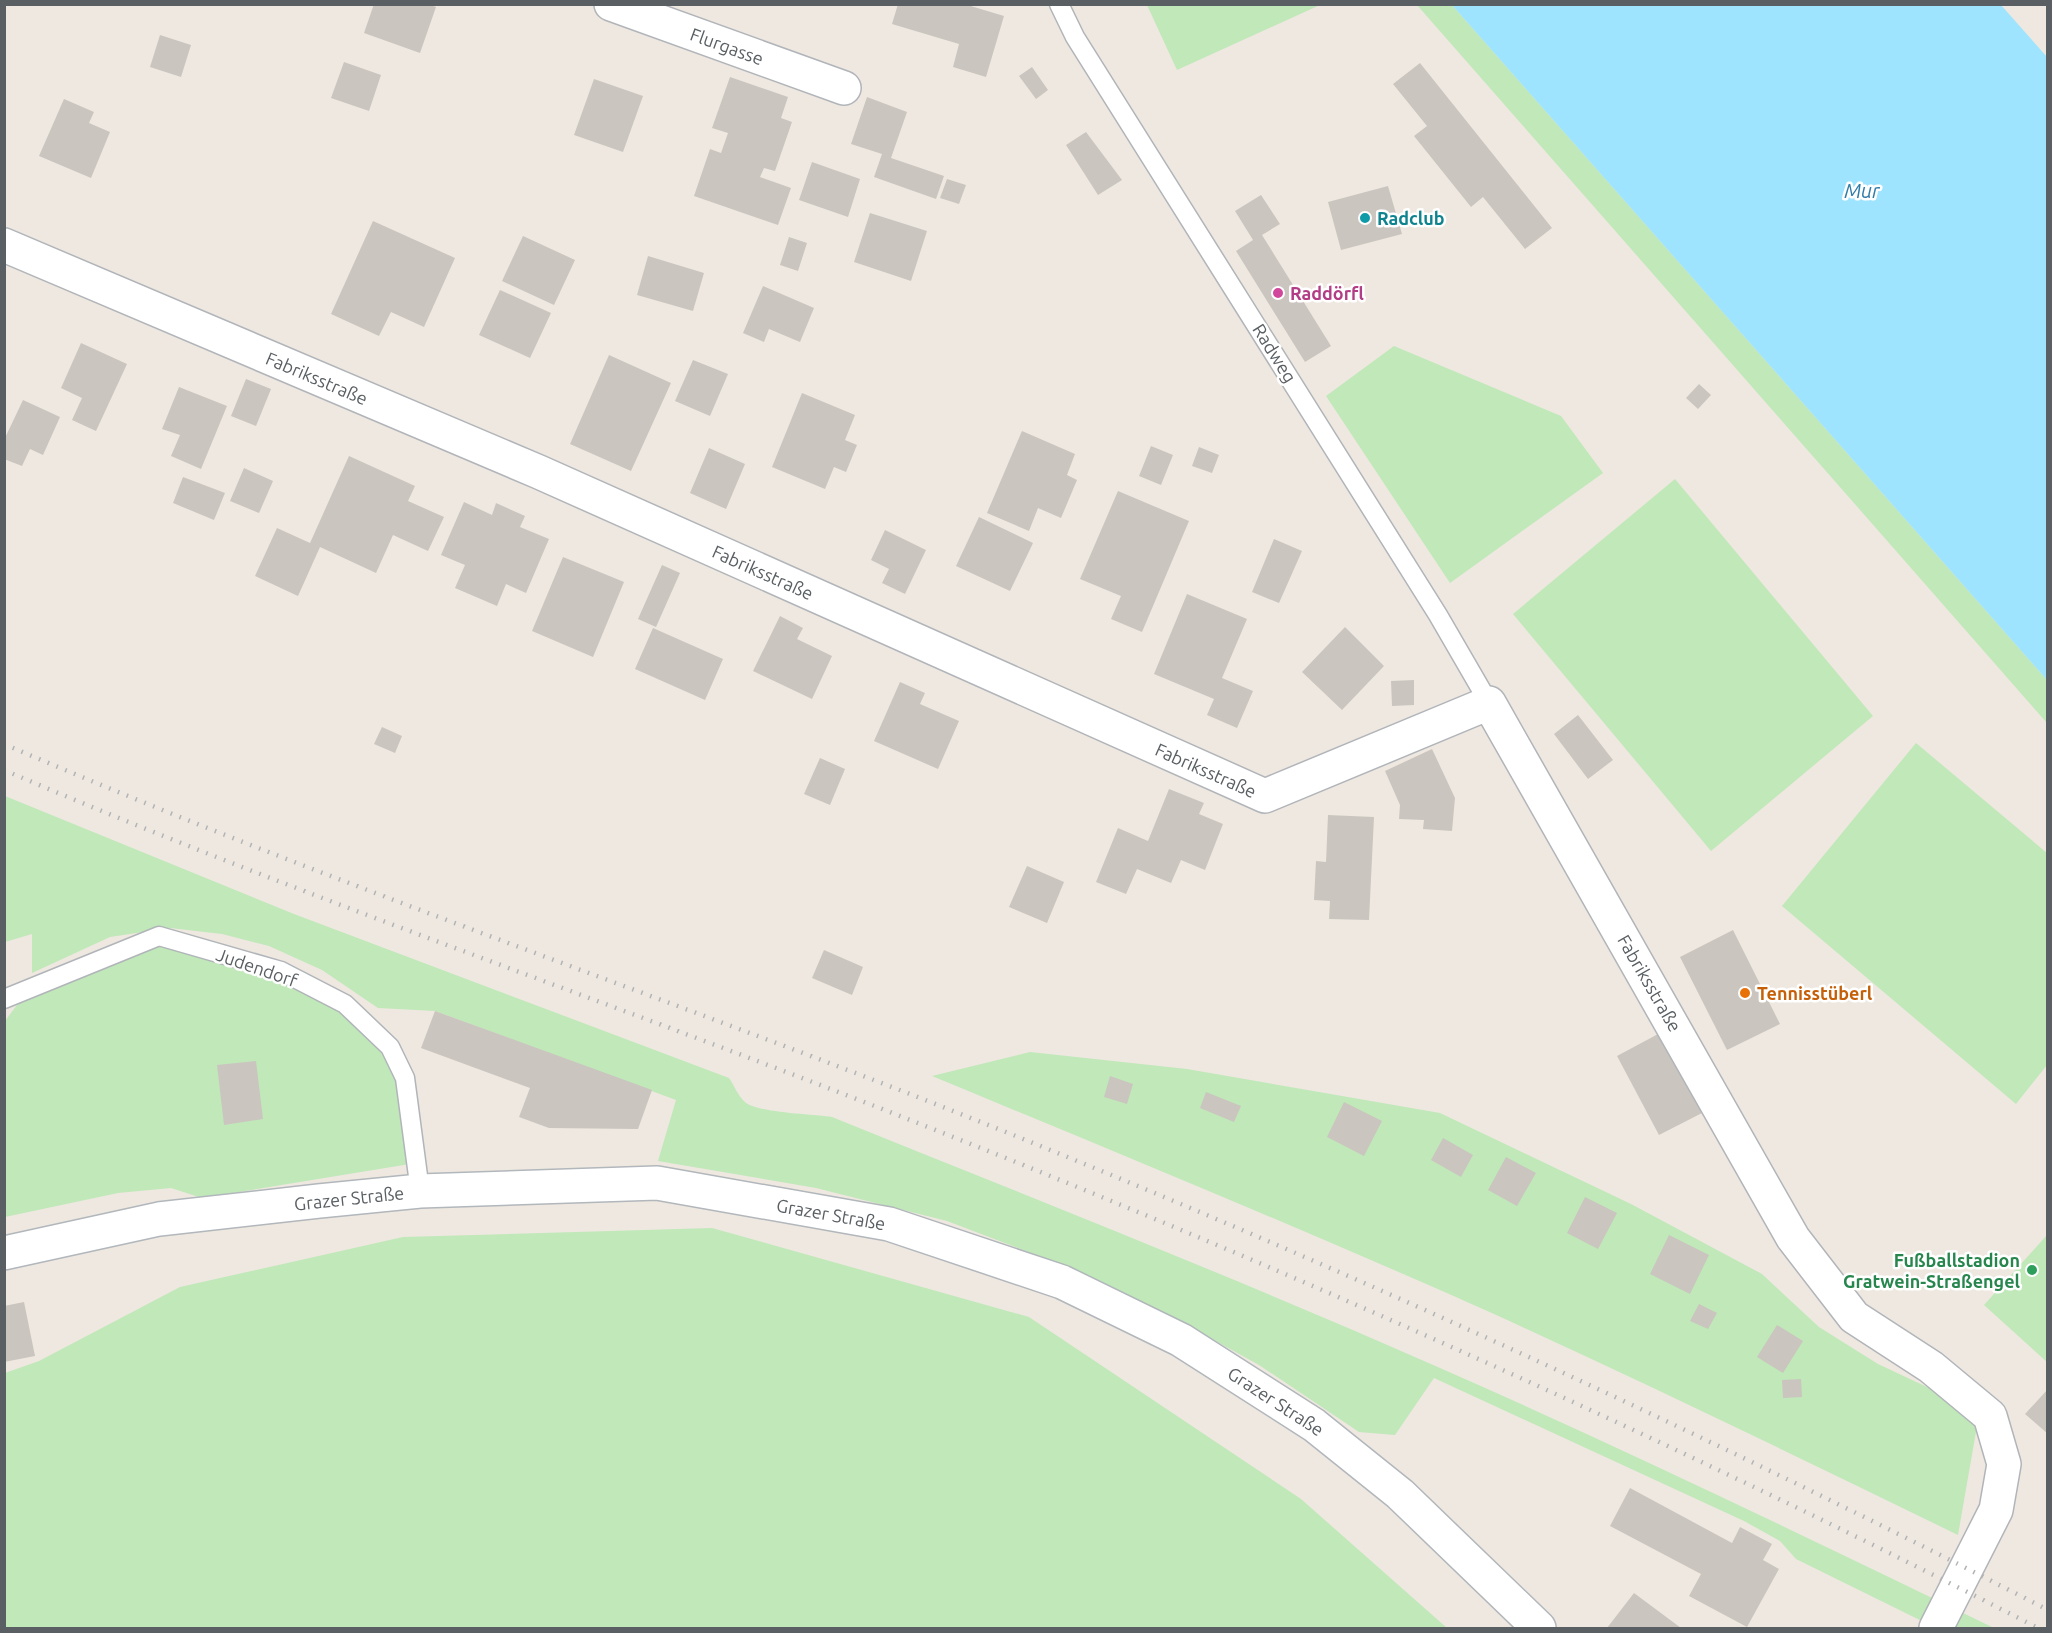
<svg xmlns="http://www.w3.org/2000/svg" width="2052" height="1633" font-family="Ubuntu,sans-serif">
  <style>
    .green { fill: #c0e8b9 }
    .water { fill: #9ee4ff }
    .building { fill: #cac5bf }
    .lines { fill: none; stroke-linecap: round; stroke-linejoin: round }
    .service-casing { stroke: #b1b5b9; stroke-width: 21 }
    .minor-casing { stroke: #b1b5b9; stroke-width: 36 }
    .secondary-casing { stroke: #b2b7bc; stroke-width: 36 }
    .service { stroke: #fff; stroke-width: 18 }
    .minor { stroke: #fff; stroke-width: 33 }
    .secondary { stroke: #fff; stroke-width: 33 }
    .rail { stroke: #b2b3b4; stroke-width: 4.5; stroke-dasharray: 1.5 8; stroke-linecap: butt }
    .culture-dot { fill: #0f9aa8; stroke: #fff; stroke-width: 2 }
    .hotel-dot { fill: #d1479c; stroke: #fff; stroke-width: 2 }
    .food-dot { fill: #e8710a; stroke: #fff; stroke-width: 2 }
    .leisure-dot { fill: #2e9e5b; stroke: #fff; stroke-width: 2 }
    .labels { text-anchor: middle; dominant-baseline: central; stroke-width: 5; stroke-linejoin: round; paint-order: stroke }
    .street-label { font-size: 18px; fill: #595f63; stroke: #fff }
    .culture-label { font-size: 18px; font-weight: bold; fill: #0d838f; stroke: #fff; text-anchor: start }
    .hotel-label { font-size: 18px; font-weight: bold; fill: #b23c85; stroke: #fff; text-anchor: start }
    .food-label { font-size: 18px; font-weight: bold; fill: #c56008; stroke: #fff; text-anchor: start }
    .leisure-label { font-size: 18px; font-weight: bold; fill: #27864d; stroke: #fff; text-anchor: end }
    .water-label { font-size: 20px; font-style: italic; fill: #2f7ca8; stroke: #fff }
  </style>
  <rect width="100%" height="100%" fill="#eee8e0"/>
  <path class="green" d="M1147,5h173l-143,65z
    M1417,5h35l595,675v43z
    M1394,346l167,70 42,57 -153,110 -124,-187z
    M1675,479l198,237 -162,135 -198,-237z
    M1916,743l131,110v212l-31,39 -234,-198z
    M5,796l289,118 435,164c5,7 9,18 16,24 12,11 68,12 87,15 203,82 407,162 608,251 187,82 370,171 554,260h-58l-140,-69 -16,-18 -36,-20 -310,-143 -39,57 -36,-3 -100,-67 -83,-46 -126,-59 -103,-39 -131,-33 -158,-27 18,-61 -241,-89 -57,-3 -56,-38 -53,-24 -47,-12 -52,-6 -60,9 -78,36v-39l-27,8z
    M159,936l186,68 45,43 26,116 -214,35 -31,-10 -53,5 -113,24v-196l24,-32z
    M1030,1052l157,17 253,44 191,91 131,70 57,53 59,37 68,32 31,30 -19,109c-154,-75 -308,-150 -464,-221 -186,-83 -374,-160 -562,-238z
    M712,1228l317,89 272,182 146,129h-1442v-255l34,-12 141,-74 223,-50z
    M2047,1235v127l-63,-57z"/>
  <path class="water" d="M1452,5h549l46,52v623z"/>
  <path class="building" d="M374,4h54l8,3 -16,46 -56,-20z
    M898,4h66l40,12 -18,61 -33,-10 6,-23 -67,-20z
    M160,35l31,10 -10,32 -31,-10z
    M344,62l37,13 -12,36 -38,-13z
    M1420,63l132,165 -27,21 -42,-52 -12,10 -57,-71 13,-10 -34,-42z
    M1032,67l16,23 -12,9 -17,-23z
    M730,77l58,20 -7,21 11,4 -17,49 -11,-3 -4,9 31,11 -13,37 -84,-29 16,-47 11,4 7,-20 -16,-5z
    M594,79l49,17 -20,56 -49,-17z
    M867,97l40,15 -16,46 53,18 -8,23 -62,-22 8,-23 -31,-10z
    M64,99l30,13 -5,11 21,9 -19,46 -52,-22z
    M1086,132l36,48 -24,15 -32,-50z
    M812,162l48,17 -12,38 -49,-17z
    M947,179l19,6 -7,19 -19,-6z
    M1388,186l14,48 -61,16 -13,-48z
    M1261,195l19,29 -18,11 69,111 -26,16 -69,-111 17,-11 -18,-29z
    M870,213l57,18 -16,50 -57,-19z
    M373,221l82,37 -31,69 -33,-15 -12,24 -48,-22z
    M523,236l52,24 -21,45 -52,-24z
    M789,237l18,6 -9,28 -18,-6z
    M648,256l56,17 -11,38 -56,-16z
    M763,286l51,22 -14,34 -31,-13 -5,13 -21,-9z
    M500,290l51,23 -21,45 -51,-23z
    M81,343l46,21 -31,67 -24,-11 10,-22 -21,-10z
    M609,355l62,28 -40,88 -61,-27z
    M693,360l35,14 -18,42 -35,-15z
    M246,379l25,10 -15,37 -25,-10z
    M1699,384l12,11 -13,14 -12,-11z
    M179,387l48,19 -26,63 -30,-13 9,-21 -18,-6z
    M802,393l53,22 -10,25 12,5 -11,27 -12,-5 -9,22 -53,-22z
    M23,400l37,17 -17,38 -13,-6 -8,17 -18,-7v-19z
    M1022,431l53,23 -8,21 10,5 -16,38 -23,-10 -9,23 -42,-18z
    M1151,446l22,9 -12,30 -22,-9z
    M1199,447l20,8 -7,18 -20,-7z
    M709,448l36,16 -19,45 -36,-16z
    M349,456l66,30 -7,15 36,16 -16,34 -35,-16 -17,38 -56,-26 -22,49 -43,-20 22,-48 33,15z
    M244,468l29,13 -14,32 -29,-12z
    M183,477l42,16 -11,27 -41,-17z
    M1118,491l71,30 -47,111 -31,-13 10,-23 -41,-17z
    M464,502l28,13 4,-12 29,13 -5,11 29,12 -23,54 -20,-9 -9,22 -42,-18 10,-23 -24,-10z
    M979,517l54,26 -23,48 -54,-25z
    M885,530l41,20 -21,44 -23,-11 7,-14 -18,-9z
    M1274,539l28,12 -23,52 -27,-11z
    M563,557l61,25 -31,75 -61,-26z
    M662,565l18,8 -24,54 -18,-8z
    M1187,594l60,25 -25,59 31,13 -16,37 -30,-13 7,-16 -60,-25z
    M780,616l23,12 -6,11 35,17 -20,43 -59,-28z
    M1345,627l39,39 -42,44 -40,-38z
    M653,628l70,31 -18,41 -70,-31z
    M1414,680v25l-22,1 -1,-25z
    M900,682l25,11 -5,11 39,17 -21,48 -64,-28z
    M1578,715l35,45 -25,19 -34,-45z
    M382,727l20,9 -7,17 -21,-9z
    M1432,749l23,49 -3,33 -29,-2 1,-9 -25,-1 1,-14 -15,-34z
    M820,758l25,11 -15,36 -26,-11z
    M1169,789l35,14 -5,11 24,10 -18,46 -24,-10 -10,23 -34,-14 -11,25 -30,-12 22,-54 30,13z
    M1328,815l46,2 -5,103 -40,-1 1,-18 -16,-1 2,-39 10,1z
    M1027,866l37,16 -17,41 -38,-16z
    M1733,930l47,94 -53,26 -47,-93z
    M824,950l39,17 -11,28 -40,-17z
    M435,1011l217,79 -14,39 -89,-1 -30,-11 11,-29 -109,-40z
    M1660,1033l42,80 -43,22 -42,-79z
    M256,1061l7,58 -39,6 -7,-60z
    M1110,1076l23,8 -6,20 -23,-7z
    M1206,1092l35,14 -7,16 -34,-14z
    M1344,1102l38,19 -18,35 -37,-19z
    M1443,1138l30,17 -12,22 -30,-17z
    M1506,1157l30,16 -19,33 -29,-16z
    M1585,1197l32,16 -19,36 -31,-16z
    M1669,1235l40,20 -19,39 -40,-20z
    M24,1302l11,54 -31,6v-56z
    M1699,1304l18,9 -9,16 -18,-8z
    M1777,1325l26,16 -20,32 -26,-16z
    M1801,1379l1,18 -19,1 -1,-18z
    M2048,1389v45l-23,-20z
    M1630,1488l102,55 8,-16 32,17 -9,16 16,9 -32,58 -58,-31 12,-22 -91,-48z
    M1634,1593l47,35h-74z"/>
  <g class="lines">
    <g class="service-casing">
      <path id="service" d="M1059,4l16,33 363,578 51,88
        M4,999l155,-63 122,35 64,33 45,43 15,31 15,113"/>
    </g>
    <g class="minor-casing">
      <path id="minor" d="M611,4l233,84
        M4,245l535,227 726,324 224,-93 304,535 61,79 77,50 59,49 14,48 -8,46 -60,118"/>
    </g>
    <g class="secondary-casing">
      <path id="secondary" d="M4,1253l155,-34 160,-18 101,-10 237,-8 232,41 173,58 119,58 133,85 86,69 139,134"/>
    </g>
    <use href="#service" class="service"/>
    <use href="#minor" class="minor"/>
    <use href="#secondary" class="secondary"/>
    <path class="rail" d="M4,744c297,128 604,233 906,350 388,152 768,325 1138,516
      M4,770c296,127 602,230 901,348 385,151 765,321 1133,510"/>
  </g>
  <circle class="culture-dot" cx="1365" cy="218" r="6"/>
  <circle class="hotel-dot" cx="1278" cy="293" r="6"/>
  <circle class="food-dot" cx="1745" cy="993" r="6"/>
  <circle class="leisure-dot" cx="2032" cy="1270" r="6"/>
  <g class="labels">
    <g class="street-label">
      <text transform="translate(727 46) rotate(20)">Flurgasse</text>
      <text transform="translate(1275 353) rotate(58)">Radweg</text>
      <text transform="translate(317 378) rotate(23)">Fabriksstraße</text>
      <text transform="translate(763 572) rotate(24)">Fabriksstraße</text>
      <text transform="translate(1206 770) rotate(24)">Fabriksstraße</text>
      <text transform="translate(257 967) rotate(19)">Judendorf</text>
      <text transform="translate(1650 983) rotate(60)">Fabriksstraße</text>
      <text transform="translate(349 1198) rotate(-6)">Grazer Straße</text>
      <text transform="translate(831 1214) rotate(10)">Grazer Straße</text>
      <text transform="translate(1276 1401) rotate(33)">Grazer Straße</text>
    </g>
    <g class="culture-label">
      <text x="1377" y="218">Radclub</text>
    </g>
    <g class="hotel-label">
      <text x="1290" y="293">Raddörfl</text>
    </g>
    <g class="food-label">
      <text x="1757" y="993">Tennisstüberl</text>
    </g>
    <g class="leisure-label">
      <text x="2020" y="1260">Fußballstadion<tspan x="2020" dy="21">Gratwein-Straßengel</tspan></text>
    </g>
    <g class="water-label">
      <text x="1862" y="190">Mur</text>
    </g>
  </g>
  <rect width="2052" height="1633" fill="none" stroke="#595f63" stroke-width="12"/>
</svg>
